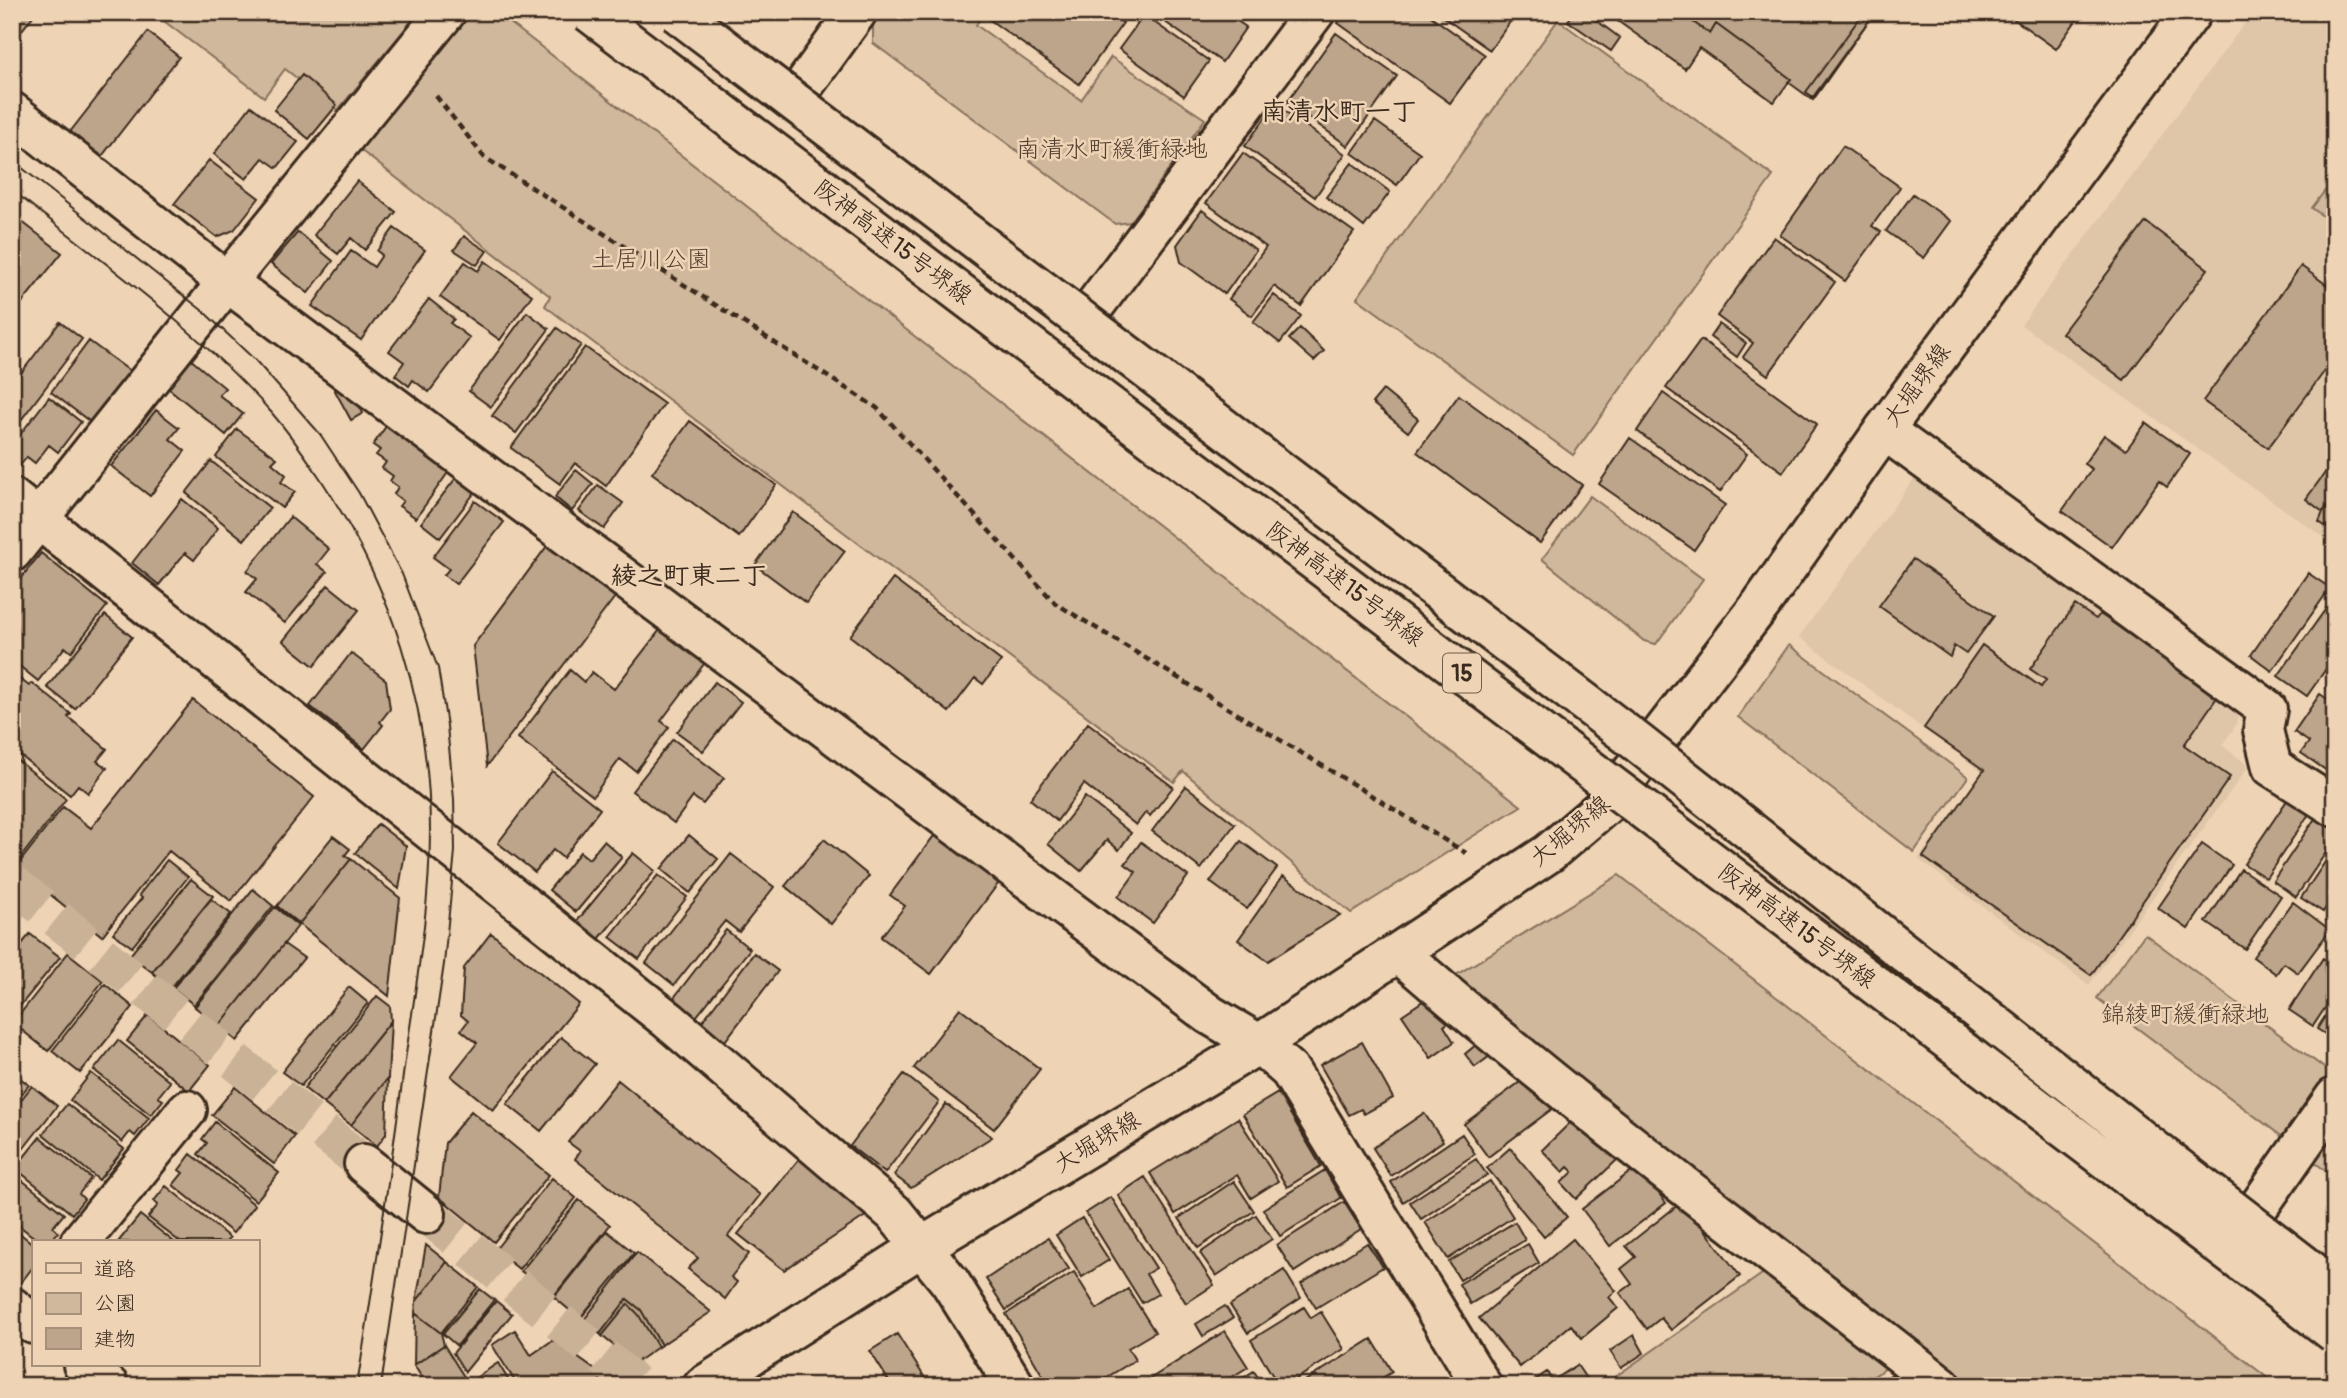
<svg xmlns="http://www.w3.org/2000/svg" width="2347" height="1398" font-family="Pangolin,'Klee One',sans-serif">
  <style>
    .built { fill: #dfc6a8 }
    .green { fill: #d0b89c; stroke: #86715d; stroke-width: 2 }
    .building { fill: #bca58b; stroke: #3b2a1e; stroke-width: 2 }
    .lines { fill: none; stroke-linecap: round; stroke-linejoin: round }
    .street-tunnel { stroke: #cab297; stroke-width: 38; stroke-dasharray: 38 19; stroke-linecap: butt }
    .street-casing { stroke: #3b2a1e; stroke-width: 44 }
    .secondary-casing { stroke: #3b2a1e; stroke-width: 44 }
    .path { stroke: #3b2a1e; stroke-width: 4.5; stroke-dasharray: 7 5; stroke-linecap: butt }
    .street { stroke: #eed4b5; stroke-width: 38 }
    .secondary { stroke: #eed4b5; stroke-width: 38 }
    .tram { stroke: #3b2a1e; stroke-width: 2 }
    .highway-bridge-casing { stroke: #3b2a1e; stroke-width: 44; stroke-linecap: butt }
    .highway-bridge { stroke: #eed4b5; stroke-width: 38 }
    .labels { text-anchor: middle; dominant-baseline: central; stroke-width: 5; stroke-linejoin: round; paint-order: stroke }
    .shield { fill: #eed4b5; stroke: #715d4b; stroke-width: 2 }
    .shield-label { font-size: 23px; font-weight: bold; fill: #3b2a1e }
    .park-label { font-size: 24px; fill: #513f31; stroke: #eed4b5 }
    .street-label { font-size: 24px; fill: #3b2a1e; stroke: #eed4b5 }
    .neighbourhood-label { font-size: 26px; font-weight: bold; fill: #3b2a1e; stroke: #eed4b5 }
  </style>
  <rect width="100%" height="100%" fill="#eed4b5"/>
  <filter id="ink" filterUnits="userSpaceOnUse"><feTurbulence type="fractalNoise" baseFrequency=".0143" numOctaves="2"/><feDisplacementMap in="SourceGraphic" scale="14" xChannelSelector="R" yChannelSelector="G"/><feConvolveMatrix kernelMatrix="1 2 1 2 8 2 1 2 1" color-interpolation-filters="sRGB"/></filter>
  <g filter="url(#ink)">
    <path class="built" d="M2253,12h82v533l-314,-220z
      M1919,472l321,235 -4,18 -14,20 27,21 -160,219 -171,-126 64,-87 -183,-135z"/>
    <path class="green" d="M152,12h267l-81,98 -53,-41 -21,28z
      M472,12h24l1025,794 -170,107 -168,-142 -9,11 -629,-476 5,-10 -191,-147z
      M880,12h104l-8,13 105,75 30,-43 94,62 -74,103 -16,2 -242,-181v-21z
      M1558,20l215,156 -200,279 -216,-157z
      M2335,177v48l-23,-17z
      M1590,496l113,83 -47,65 -12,-3 -102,-82z
      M1789,645l179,132 -54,75 -176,-135z
      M1619,875l659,511h-311l-508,-396 -6,-13z
      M2145,934l190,142 -47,65 -191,-143z
      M2335,1132v46l-22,-17z
      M1765,1272l129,91 -36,23h-256z"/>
    <path class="building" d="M12,12h24l-24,31z
      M996,12h112l15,11 -44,61 -89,-64z
      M1151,12h73l22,15 -24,35z
      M1346,12h79l60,43 -35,48 -112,-80z
      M1436,12h81l-27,38z
      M1574,12h11l35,26 -9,13 -43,-30z
      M1605,12h74l31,22 6,-10 75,55 -17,23 -75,-54 -14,21z
      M1679,12h196l-62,88 -25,-18 3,-3 -75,-55 -6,10z
      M1864,12h11l-62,85 -7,-5z
      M2004,12h78l-26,37z
      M1144,15l65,46 -25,35 -65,-47z
      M148,32l31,25 -77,99 -32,-24z
      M1336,33l61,43 -49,70 -61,-44z
      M302,75l35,30 -28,34 -35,-29z
      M1275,104l70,50 -30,43 -70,-51z
      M251,106l47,36 -21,26 -14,-10 -17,21 -32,-25z
      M1375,121l45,32 -23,32 -45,-32z
      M1843,146l57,41 -28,39 9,6 -36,49 -65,-46z
      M1243,153l111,79 -53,74 -27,-20 -22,30 -23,-17 37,-52 -60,-44z
      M209,160l50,38 -25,32 -17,7 -43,-33z
      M1352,163l38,29 -26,35 -38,-30z
      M357,181l39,31 -31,38 -14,-12 -13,16 -24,-19z
      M1913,194l38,27 -27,37 -38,-27z
      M1202,210l54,40 -31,44 -44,-32 -4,-17z
      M12,214l50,39 -50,62 1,-47z
      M2146,222l62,47 -84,111 -62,-47z
      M394,228l31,22 -64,90 -49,-34 39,-55 23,16 8,-12 -5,-4z
      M298,232l35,29 -25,32 -37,-29z
      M464,236l23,15 -10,14 -23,-15z
      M1774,237l61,45 -67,93 -25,-18 10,-14 -36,-27z
      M485,261l47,34 -32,45 -60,-43 25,-35 13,9z
      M2301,266l34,25v66l-67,91 -65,-47z
      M1274,295l27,21 -21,27 -27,-21z
      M429,299l25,20 -4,4 20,15 -41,54 -16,-12 -4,6 -14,-11 9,-13 -15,-11z
      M527,312l22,17 -58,78 -22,-16z
      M60,322l22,17 -70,93v-47z
      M1719,324l27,19 -9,14 -27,-20z
      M557,328l24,17 -65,88 -24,-17z
      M1300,328l24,23 -10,10 -25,-22z
      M1701,340l116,84 -34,48 -117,-84z
      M89,341l42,31 -38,52 -42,-32z
      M585,347l79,57 -58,82 -31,-23 -15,21 -49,-36z
      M189,358l36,30 -6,7 24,19 -17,21 -59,-48z
      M347,382l16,31 -12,7 -17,-31z
      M1383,390l35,29 -10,13 -36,-29z
      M1663,393l84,61 -27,38 -83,-61z
      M1459,395l123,90 -42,58 -123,-91z
      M49,397l32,25 -23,30 -9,-7 -14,18 -8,-6 -8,10 -7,-5v-17z
      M156,410l23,18 -9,11 15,12 -35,45 -39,-30z
      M391,419l63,45 -38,54 -17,-12 4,-5 -9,-7 4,-7 -8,-6 3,-5 -11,-8 4,-6 -10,-7 4,-5 -7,-5z
      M690,421l86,64 -37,52 -87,-64z
      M2146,423l44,31 -23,33 -8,-6 -47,66 -50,-36 30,-42 -8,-5 20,-29 22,15z
      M237,429l40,29 -5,5 14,12 -5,7 14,10 -13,16 -66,-51z
      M1630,438l95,67 -31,45 -95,-66z
      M2335,459v36l-12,17 -17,-13z
      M211,461l59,47 -26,32 -58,-47z
      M463,469l19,14 -42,55 -19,-15z
      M576,470l17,14 -21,27 -17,-14z
      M598,485l25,18 -19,26 -25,-18z
      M2335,495v38l-16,-11 4,-10z
      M182,499l36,29 -24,32 -9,-7 -26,32 -27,-22z
      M475,501l29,21 -48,62 -12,-9 5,-6 -16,-12z
      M793,512l52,39 -39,52 -51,-38z
      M290,517l39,32 -12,15 10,8 -42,51 -39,-31 11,-13 -10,-8z
      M550,542l68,51 -131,173 -14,-120z
      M41,553l66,53 -36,46 -6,-5 -27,34 -26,-21v-71z
      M1913,559l81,57 -28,38 -12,-8 -4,11 -71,-51z
      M2308,573l22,15 -58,83 -21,-16z
      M893,579l108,82 -18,23 -8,-6 -26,34 -99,-76z
      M328,585l31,25 -45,56 -31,-25z
      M2335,596v60l-28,40 -29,-20z
      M2075,605l21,14 4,-5 118,82 -34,49 46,32 -139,198 -168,-118 61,-87 -60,-42 58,-83 59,42 5,-7 -16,-11z
      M105,615l27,22 -57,72 -28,-22z
      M663,626l44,34 -46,61 8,6 -33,44 -16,-12 -27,37 -75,-58 52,-68 14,12 8,-10 22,17z
      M351,653l35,27 4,29 -10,13 3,3 -19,24 -54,-43z
      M12,673l17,13 3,-3 39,31 -3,3 39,32 -10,12 10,7 -19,25 -10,-8 -8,10 -58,-46z
      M2335,677v16l-8,-5z
      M715,682l26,20 -38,49 -26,-19z
      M2320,694l15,10v62l-5,7 -29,-20 8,-11 -15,-10z
      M193,700l121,97 -83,104 -62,-50 -67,85 -86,-69 47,-60 28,21z
      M1088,723l85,64 -23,29 -4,-4 -10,13 -52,-41 -27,37 -27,-22z
      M673,739l51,39 -21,26 -10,-7 -19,26 -42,-32z
      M16,759l50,40 -52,67 -2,-103z
      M552,771l48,38 -37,49 -10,-8 -18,22 -37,-29z
      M1186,786l49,38 -34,45 -49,-38z
      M2290,796l21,15 -45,67 -22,-14z
      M1085,797l46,36 -12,17 -12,-10 -26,31 -33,-27z
      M2318,814l17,12v13l-39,58 -23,-16z
      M378,824l28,22 -7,43 -44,-36z
      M942,825l64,48 -75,101 -50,-37 24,-31 -15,-11z
      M689,835l29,24 -28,34 -29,-24z
      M333,836l17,13 -5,6 6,4 -52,65 -22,-18z
      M824,839l45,37 -38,48 -46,-38z
      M604,841l18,16 -46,55 -27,-22 31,-38 9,7z
      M1241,841l36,27 -30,41 -37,-27z
      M1141,842l47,34 -35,47 -35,-26 18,-25 -11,-8z
      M2202,844l30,21 -44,64 -30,-21z
      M2335,847v46l-12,19 -22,-14z
      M633,853l22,18 -56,68 -22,-18z
      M731,854l43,33 -35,45 -14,-11 -51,64 -28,-22z
      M351,859l49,39 -11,98 -90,-72z
      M167,860l21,17 -56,70 -19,-14 29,-35 -3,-3z
      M2241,869l40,27 -36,53 -39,-27z
      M658,875l29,22 -48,62 -29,-22z
      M1283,876l57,39 -72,46 -30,-21z
      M191,879l22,17 -61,76 -22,-17z
      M253,889l20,17 -79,99 -21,-17z
      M211,899l20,15 -60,74 -19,-16z
      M2335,900v17l-8,-5z
      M2293,902l37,28 -32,43 -14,-10 -8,11 -23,-17z
      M275,907l23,19 -79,100 -24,-19z
      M12,930l7,6 -7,9z
      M726,930l24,19 -54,68 -23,-18z
      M491,933l88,71 -86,106 -42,-34 26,-33 -16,-13 7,-9 -7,-6 3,-47z
      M30,934l30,23 -48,59v-60z
      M2335,940v21l-9,-6z
      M284,944l20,14 -67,83 -18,-15z
      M68,953l35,28 -55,70 -35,-28z
      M754,953l24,18 -53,70 -24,-18z
      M2323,958l12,8v27l-22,33 -24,-16z
      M105,984l28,23 -53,66 -28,-22z
      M349,987l19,16 -67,83 -19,-14z
      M1435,993l18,26 -9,7 10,16 -23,16 -29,-43z
      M377,996l13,10 1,15 -67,83 -20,-16z
      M2335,1001v39l-18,-11z
      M960,1008l80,61 -46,60 -80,-61z
      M148,1015l62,50 -21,26 -62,-50z
      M391,1021l-3,57 -37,47 -27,-21z
      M561,1037l34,27 -54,67 -34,-27z
      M1483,1039l11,14 -19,14 -10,-13z
      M118,1040l52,42 -12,15 5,3 -12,15 -57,-45z
      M1362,1042l31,56 -29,16 -3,-5 -12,6 -29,-50z
      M12,1072l17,13 -17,21z
      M91,1073l58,45 -14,18 -5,-4 -8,10 -52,-42z
      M904,1074l35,28 -54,71 -35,-27z
      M1528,1076l24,33 -64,48 -24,-33z
      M388,1078l-2,56 -9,12 -26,-21z
      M618,1080l142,115 -32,41 21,18 -18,23 6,5 -12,17 -37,-30 10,-11 -123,-99 5,-8 -12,-9z
      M32,1086l25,20 -45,57v-52z
      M235,1087l60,49 -21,28 -62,-49z
      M1278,1093l43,73 -34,21 -44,-73z
      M67,1104l57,45 -25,31 -56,-46z
      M946,1104l46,33 -81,51 -17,-13z
      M471,1111l78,64 -55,67 -55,-45 6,-54z
      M1424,1113l19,28 -52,35 -18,-28z
      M1577,1116l41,43 -42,40 -15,-16 12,-11 -5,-5 -5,5 -21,-22z
      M1238,1118l40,63 -27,17 -14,-23 -62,39 -25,-41z
      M215,1122l64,51 -23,28 -58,-47 9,-11 -5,-4z
      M1462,1134l13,20 -72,48 -12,-20z
      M40,1137l51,41 -12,16 5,5 -12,15 -57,-46z
      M1510,1148l57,69 -23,20 -57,-69z
      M191,1154l64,51 -22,28 -60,-48 10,-12 -4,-3z
      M799,1159l68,56 -83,55 -46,-36z
      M1476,1159l11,16 -66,44 -11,-17z
      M1638,1166l28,37 -56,43 -28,-37z
      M1325,1170l16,28 -61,38 -17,-27z
      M12,1172l52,42 -11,13 5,5 -8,10h-10l-28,-22z
      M1145,1177l69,108 -28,18 -68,-108z
      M552,1178l24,20 -57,71 -24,-19z
      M1234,1181l20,30 -56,37 -19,-30z
      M1490,1181l23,36 -65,42 -23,-37z
      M166,1186l64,52 -4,4h-46l-32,-25 10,-12 -4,-4z
      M1111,1197l45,71 -10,6 12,20 -16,9 -56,-90z
      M579,1200l31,25 -57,72 -32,-26z
      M1683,1201l57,75 -69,54 -10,-12 -14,11 -27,-36 12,-9 -11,-15 15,-12 -10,-11z
      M1344,1202l17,27 -67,43 -17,-27z
      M140,1215l34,27h-56z
      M1256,1215l16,24 -56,37 -16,-23z
      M1082,1218l27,42 -27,17 -26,-42z
      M1515,1222l10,18 -65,40 -11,-18z
      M12,1227l21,17v23l-14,18 -7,-6z
      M607,1231l27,22 -54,66 -26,-22z
      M1048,1238l21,31 -63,41 -20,-31z
      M1573,1239l43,52 -7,6 9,11 -36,30 -11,-13 -51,42 -41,-49z
      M1367,1243l16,24 -67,41 -15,-24z
      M1528,1244l11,19 -69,41 -11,-20z
      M426,1245l21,17 -31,40z
      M637,1252l74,60 -50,33 -20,-35 -14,-11 -27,35 -17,-13z
      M447,1262l31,25 -37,46 -26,-20 1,-11z
      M1284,1270l17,28 -53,35 -18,-28z
      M1074,1272l23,37 31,-20 27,43 -27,16 7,12 -39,24 2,2h-49l-43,-72z
      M480,1289l14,11 -37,46 -14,-12z
      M627,1299l14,11 20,35 -3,2 -20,-33 -10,-10 -26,32 -2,-2z
      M496,1301l16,13 -47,58 -12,-19z
      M628,1304l10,10 20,33 -23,16 -33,-27z
      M1225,1306l8,12 -30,18 -7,-12z
      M1304,1307l7,11 10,-6 23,37 -59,37h-6l-28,-46z
      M415,1313l26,20 3,12 -30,20z
      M515,1330l16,25 22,-15 52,37 -13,9h-74l-26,-41z
      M1225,1331l23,36 -31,19h-78z
      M897,1334l33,52h-38l-22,-35z
      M1634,1335l10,18 -23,15 -11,-17z
      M1372,1339l20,33 -23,14h-72z
      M444,1345l24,38 30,-20 14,23h-85l-13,-21z
      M1577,1365l14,21h-65l21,-14 5,9z
      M1900,1369l11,17h-37z
      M1254,1371l9,15h-33z"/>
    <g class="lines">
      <path class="street-tunnel" d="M12,883l352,281
        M426,1214l203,164 7,8"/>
      <g class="street-casing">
        <path id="street" d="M799,92l58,-80
          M12,112l215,170 983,733 49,29 31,27 192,315
          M1092,309l223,-297
          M1884,430l383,279 -4,21 9,37 63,40
          M12,498l656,522 226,193 56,69 65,104
          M12,552l215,-270 219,-270
          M1399,953c174,153 361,290 543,433
          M364,1164l62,50
          M2257,1209l78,-112
          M80,1242l107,-132
          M12,1307l21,17
          M83,1365l26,21"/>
      </g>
      <g class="secondary-casing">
        <path id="secondary" d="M703,1386l220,-140 336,-202 290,-191 59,-50 154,-200 122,-173 308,-418"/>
      </g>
      <path class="path" d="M436,96l48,61 393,251 178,195 411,250"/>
      <use href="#street" class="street"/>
      <use href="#secondary" class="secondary"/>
      <path class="tram" d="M12,160l191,151 53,50 64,73 39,59 43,81 36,94 9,58 7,73 1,52 -11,113 -63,422
        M12,190c89,71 183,137 259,222 18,21 34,43 49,66 70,105 110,226 110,353 0,79 -15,159 -26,237 -14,106 -30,212 -47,318"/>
      <g class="highway-bridge-casing">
        <path id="highway-bridge" d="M589,12l1746,1321
          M676,12l961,730 510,402 188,145"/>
      </g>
      <use href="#highway-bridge" class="highway-bridge"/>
    </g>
  </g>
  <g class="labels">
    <rect class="shield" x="1443" y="653.5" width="38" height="39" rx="5"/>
    <g class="shield-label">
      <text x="1462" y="673">15</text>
    </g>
    <g class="park-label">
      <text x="1112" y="149">南清水町緩衝緑地</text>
      <text x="651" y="259">土居川公園</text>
      <text x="2185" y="1014">錦綾町緩衝緑地</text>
    </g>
    <g class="street-label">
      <text transform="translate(893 242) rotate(37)">阪神高速15号堺線</text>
      <text transform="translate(1917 385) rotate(-54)">大堀堺線</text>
      <text transform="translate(1345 584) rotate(37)">阪神高速15号堺線</text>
      <text transform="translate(1570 831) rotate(-40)">大堀堺線</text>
      <text transform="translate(1797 926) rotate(37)">阪神高速15号堺線</text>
      <text transform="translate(1097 1142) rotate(-31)">大堀堺線</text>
    </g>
    <g class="neighbourhood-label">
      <text x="1339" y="112">南清水町一丁</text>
      <text x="689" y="576">綾之町東二丁</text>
    </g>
  </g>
  <rect width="2347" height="1398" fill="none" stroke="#eed4b5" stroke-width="42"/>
  <rect x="21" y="21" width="2305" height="1356" fill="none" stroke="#3b2a1e" stroke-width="2.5" filter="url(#ink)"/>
  <rect x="32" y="1240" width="228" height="126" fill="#eed4b5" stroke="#a69079" stroke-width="2"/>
  <rect x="46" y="1263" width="35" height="10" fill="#eed4b5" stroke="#a69079" stroke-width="2"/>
  <text x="94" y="1276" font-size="21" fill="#3b2a1e">道路</text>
  <rect x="46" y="1293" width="35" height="21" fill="#d0b89c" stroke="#a69079" stroke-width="2"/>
  <text x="94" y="1310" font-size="21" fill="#3b2a1e">公園</text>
  <rect x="46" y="1328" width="35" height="21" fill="#bca58b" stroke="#a69079" stroke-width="2"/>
  <text x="94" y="1346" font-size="21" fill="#3b2a1e">建物</text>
</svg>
